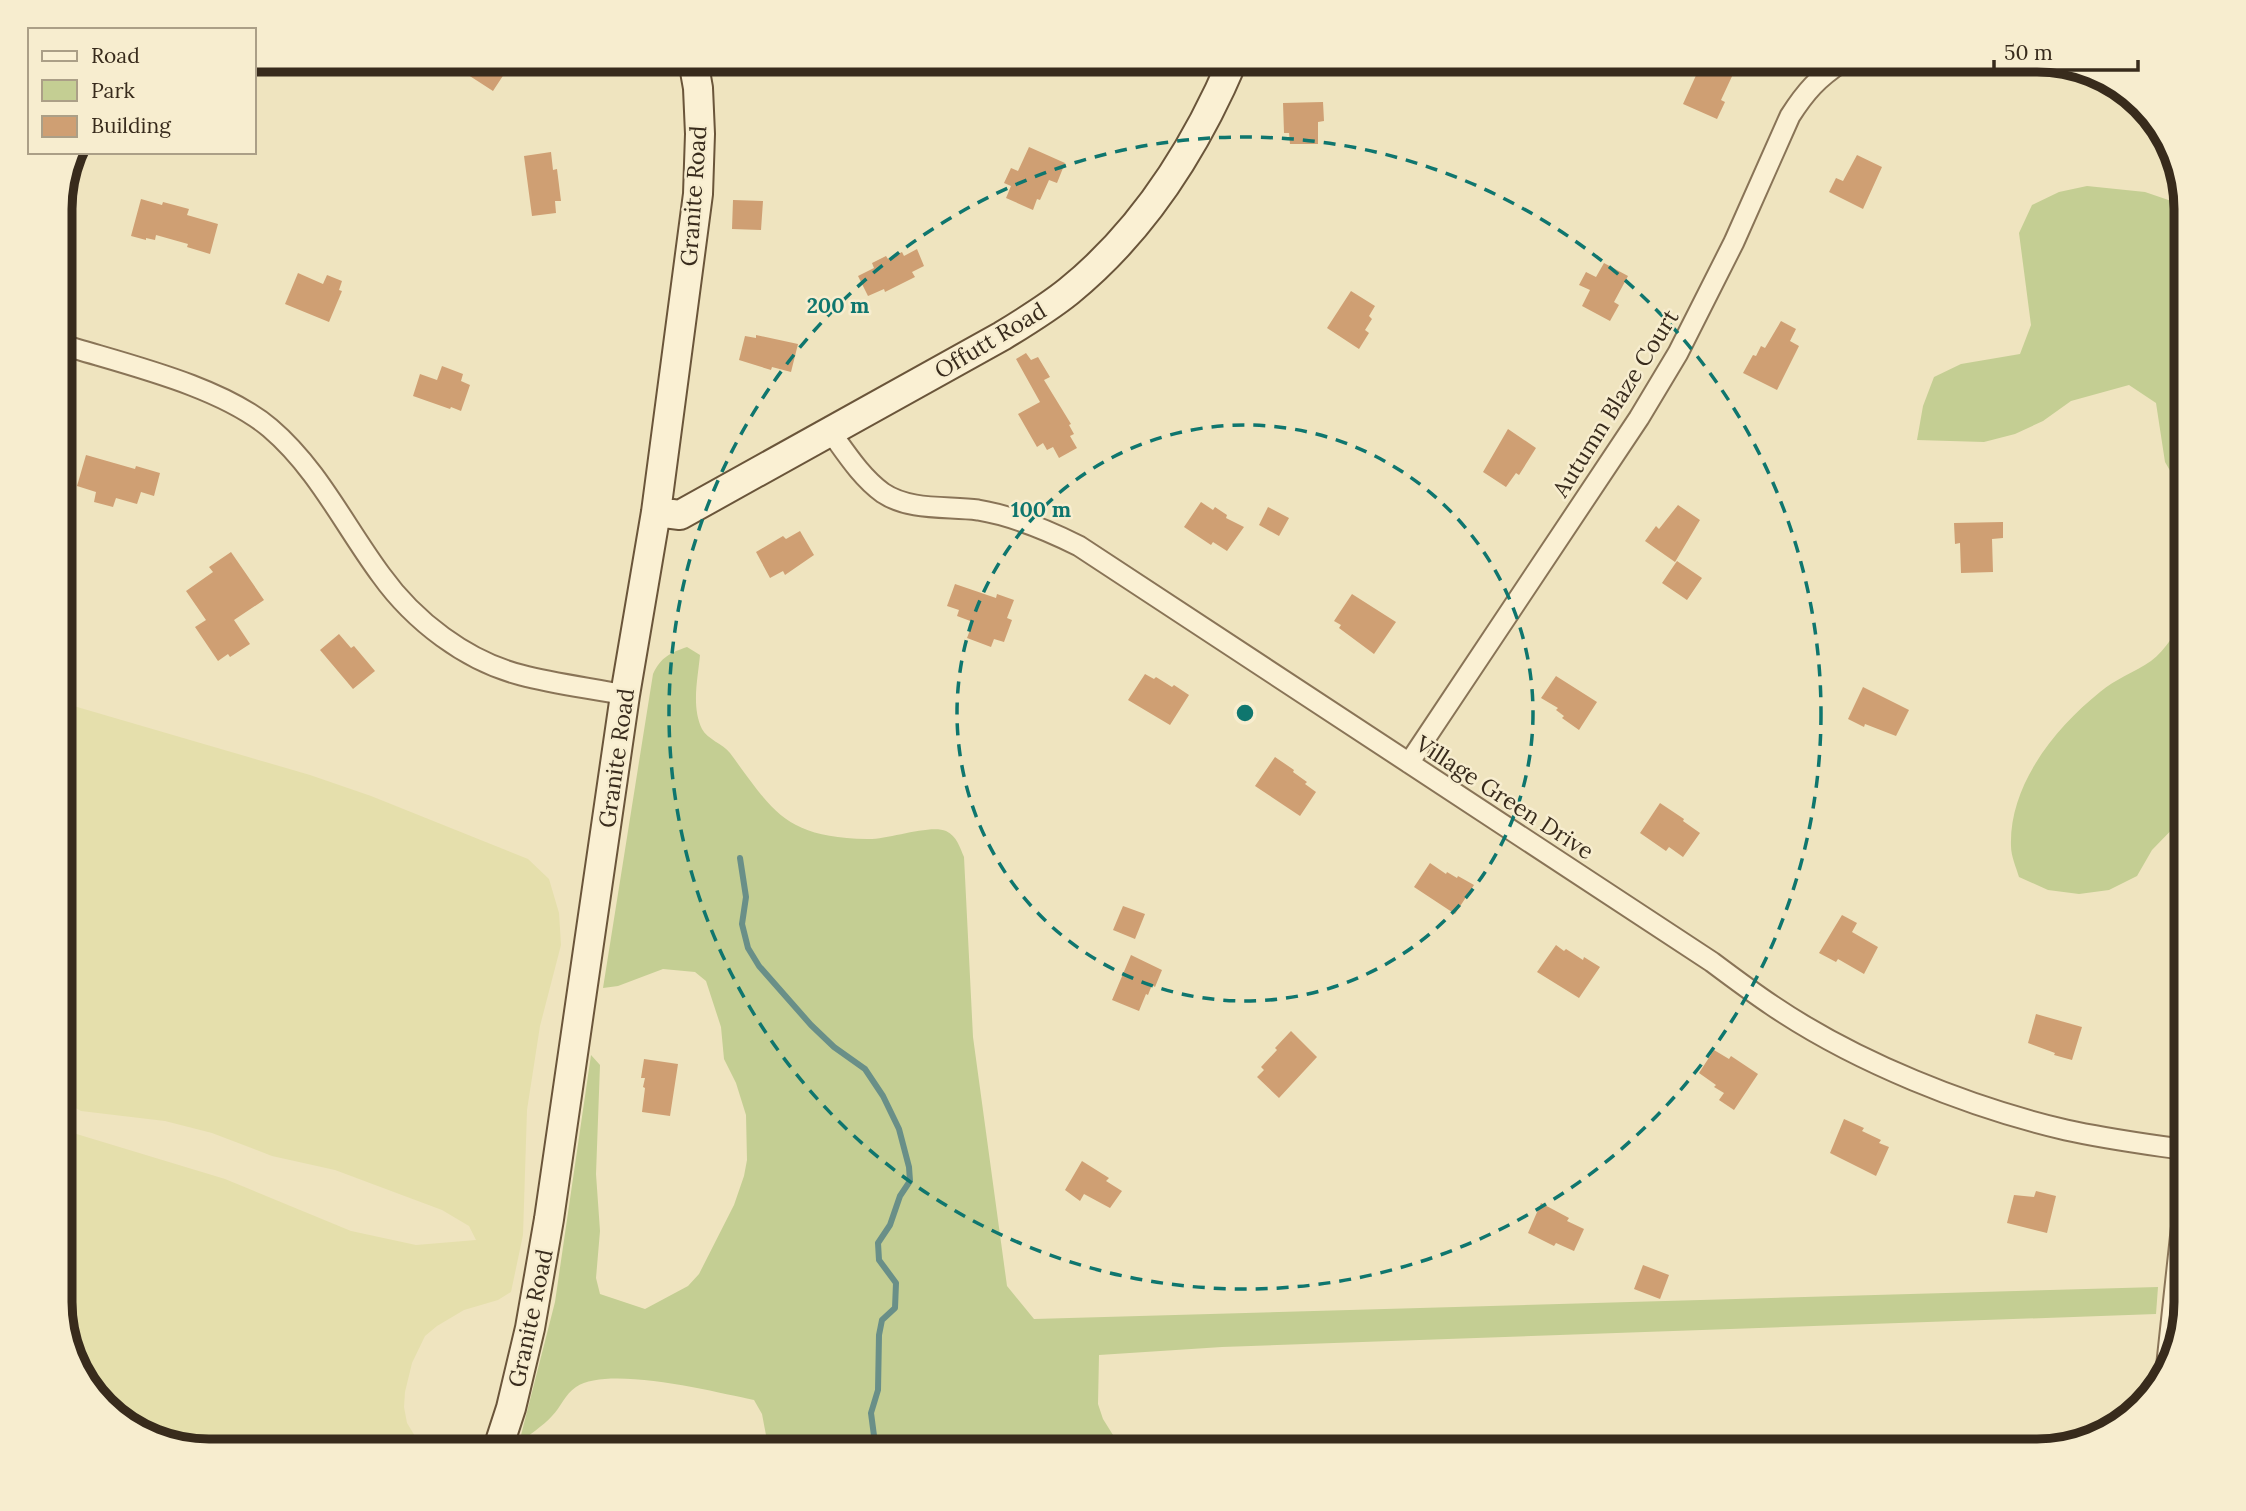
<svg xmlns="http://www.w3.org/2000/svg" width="2246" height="1511" font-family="Lora,serif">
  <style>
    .farmland { fill: #e5dfac }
    .green { fill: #c4ce93 }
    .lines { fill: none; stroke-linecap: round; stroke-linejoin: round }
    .stream { stroke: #698f88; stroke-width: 6 }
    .building { fill: #cf9f73 }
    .street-casing { stroke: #897457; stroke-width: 23 }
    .secondary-casing { stroke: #6a553a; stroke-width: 32 }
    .street { stroke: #faf0d3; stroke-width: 19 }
    .secondary { stroke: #faf0d3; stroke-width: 28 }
    .ring { fill: none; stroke: #0f766e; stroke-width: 3.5; stroke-dasharray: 12 9 }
    .labels { text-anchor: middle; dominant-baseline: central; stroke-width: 5; stroke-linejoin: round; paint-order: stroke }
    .street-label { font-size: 23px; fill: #382b1c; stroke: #f7edcf }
    .rim { fill: none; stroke: #382b1c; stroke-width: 9 }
    .centre { fill: #0f766e; stroke: #f7edcf; stroke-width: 3.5 }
    .ring-label { font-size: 21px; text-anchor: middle; font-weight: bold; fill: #0f766e; stroke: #f7edcf; stroke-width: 5; stroke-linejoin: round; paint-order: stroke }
  </style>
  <rect width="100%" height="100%" fill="#efe4bf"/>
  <path class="farmland" d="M60,702l250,73 61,21 157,63 21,20 10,34 2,32 -21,81 -13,84 -4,125 -12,57 -13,8 -34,10 -27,16 -12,10 -13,27 -7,29 -1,15 3,16 17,28h-215l-84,-25 -46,-49 -19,-65v-183l165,50 126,52 65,14 60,-5 -7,-14 -27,-16 -107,-40 -63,-14 -60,-23 -47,-12 -84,-10 -21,-12z"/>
  <path class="green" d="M2087,186l58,6 41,14v292l-21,-36 -9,-59 -27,-18 -58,16 -28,20 -28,13 -31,8 -67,-2 6,-34 11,-29 27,-13 59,-10 11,-29 -12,-92 13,-28 27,-13z
    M2186,614v201l-34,35 -15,26 -28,14 -30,4 -31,-4 -29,-13c-3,-10 -8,-21 -8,-31 -2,-61 44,-118 89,-154 15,-13 35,-20 51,-31 15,-11 26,-31 35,-47z
    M687,647l13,8c-2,23 -9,51 2,74 5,10 21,15 28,24 44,60 56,84 137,86 20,1 63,-15 79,-8 11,5 14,17 18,26l9,180 34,249 27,33 1124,-32 -2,27 -934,33 -123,8 -1,49 5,15 20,32h-354l-7,-37 -8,-14c-40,-8 -145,-35 -178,-13 -11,7 -15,20 -24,29 -9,10 -22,18 -33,27l36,-141 36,-247 9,10 -4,109 4,57 -4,47 4,16 45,15 43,-23 11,-12 35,-69 10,-29 3,-16 -1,-45 -10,-32 -12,-24 -3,-32 -15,-46 -11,-9 -32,-3 -45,17 -15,2 50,-314c8,-17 17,-21 34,-27z"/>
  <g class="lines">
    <path class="stream" d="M740,858l6,39 -4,27 6,24 11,18 52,59 23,22 31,22 18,27 16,33 10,38 1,14 -10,15 -10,29 -12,18 1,17 17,23 -1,25 -13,12 -3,15 -1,55 -7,23 5,38"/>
  </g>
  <path class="building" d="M445,60h56l9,5 -17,26z
    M1703,60l31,12 -13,28 4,2 -8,17 -34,-15z
    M1323,102l1,19 -6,1v22h-28l-1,-11h-5l-1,-30z
    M1029,147l36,16 -8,20 -8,-3 -9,20 -3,-1 -4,11 -27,-12 5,-12 -7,-3 7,-15 7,3z
    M551,152l2,18 4,-1 4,32h-6l1,12 -24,3 -8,-60z
    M1857,155l25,12 -19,42 -34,-17 7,-14 7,3z
    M141,199l21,6 1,-3 26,7 -2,6 31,9 -8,30 -23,-7 1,-3 -32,-9 -1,5 -9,-2v2l-15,-4z
    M733,200l30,1 -2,29 -29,-1z
    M917,249l7,17 -12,6 3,5 -30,15 -1,-3 -16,7 -10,-20 16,-8 -2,-5 14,-7 2,3 14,-7 2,4z
    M1604,263l24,13 -14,26 5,3 -9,16 -28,-15 8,-16 -11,-5 7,-13 10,5z
    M298,273l25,11 4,-9 15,6 -3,9 3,1 -13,31 -44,-18z
    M1351,291l24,15 -6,10 3,3 -7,11 4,3 -10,16 -32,-21z
    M1781,321l15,8 -6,12 9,5 -22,44 -34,-17 10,-18 3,1 5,-10 4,2z
    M756,335l42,9 -7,28 -19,-5 -1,3 -32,-10 6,-24 11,2z
    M1026,353l5,7 7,-3 12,20 -6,3 27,44 -2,1 5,9 -4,2 7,12 -18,10 -6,-11 -6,3 -4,-7 -6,4 -19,-33 22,-12 -24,-43z
    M442,366l21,8 -2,7 9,4 -9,26 -10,-4 -1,2 -37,-13 7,-22 17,6z
    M1508,429l28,19 -17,27 -3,-2 -10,14 -23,-15z
    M86,455l49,14 1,-3 24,7 -6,23 -13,-4 -4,12 -21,-6 -3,9 -19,-5 2,-10 -19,-6z
    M1201,502l12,8 2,-3 12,8 -1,3 18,9 -17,24 -14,-9 -2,3 -27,-18z
    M1678,505l22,15 -25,42 -30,-21 11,-15 3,3z
    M1268,507l21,11 -10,18 -20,-11z
    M2003,522v16l-11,1 1,33 -32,1 -1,-30 -5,1 -1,-21z
    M800,531l14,24 -29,20 -2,-4 -13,7 -14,-26 27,-16 3,3z
    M231,552l33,48 -30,20 16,24 -20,13 -2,-3 -10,7 -23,-34 11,-7 -20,-29 27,-19 -4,-5z
    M1677,561l25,17 -15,22 -25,-17z
    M955,584l41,14 1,-4 17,6 -7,18 5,2 -8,22 -10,-3 -3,8 -24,-9 6,-16 -16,-6 2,-6 -12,-4z
    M1352,594l44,28 -22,32 -35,-26 2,-3 -7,-4z
    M339,634l12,14 3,-2 21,25 -22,18 -33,-39z
    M1145,674l9,5 2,-2 16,10 2,-2 15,10 -19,30 -42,-25z
    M1556,676l41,26 -18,28 -17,-12 2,-2 -8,-6 2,-2 -17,-10z
    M1863,687l46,23 -13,26 -31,-12 -1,3 -16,-8z
    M1275,757l19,13 -1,2 14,10 -2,2 11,8 -16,24 -45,-30z
    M1660,803l24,16 -1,2 17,12 -17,24 -14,-10 -3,4 -26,-18z
    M1430,863l16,11 1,-2 10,6 1,-2 16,9 -19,29 -41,-27z
    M1123,906l22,8 -10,25 -22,-9z
    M1842,915l15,8 -5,9 26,15 -14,27 -26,-15 -2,3 -17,-9z
    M1556,945l8,6 2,-2 17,11 1,-3 16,10 -21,31 -42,-26z
    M1131,955l31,15 -7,17 -3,-2 -4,10 -2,-1 -7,17 -27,-11z
    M2036,1014l46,13 -10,33 -18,-5 1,-2 -27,-10z
    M1291,1031l26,26 -38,41 -22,-21 7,-7 -3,-3 16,-17 -2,-2z
    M1714,1050l15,9 2,-3 27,18 -24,36 -15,-10 5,-7 -10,-6 2,-2 -17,-12z
    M644,1059l34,5 -8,52 -28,-4 3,-24 -2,-1 2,-9h-4z
    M1844,1119l20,9 -2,3 19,9 -2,3 10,4 -13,29 -46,-23z
    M1082,1161l27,17 -3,3 16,10 -12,17 -26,-14 -4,7 -15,-11z
    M2036,1191l20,5 -9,37 -40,-10 7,-28 20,2z
    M1541,1203l28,15 -2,3 17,8 -10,22 -18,-8 -2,3 -26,-13z
    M1643,1265l26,10 -9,24 -26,-10z"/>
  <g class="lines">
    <g class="street-casing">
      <path id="street" d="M60,344c64,20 159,41 210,84 48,41 74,97 111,147 33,46 85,86 140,100 34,9 69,13 104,20
        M830,431c16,22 31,46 53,62 27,18 64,13 95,17 36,6 69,20 101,36l633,416c20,15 40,30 61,44 83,56 195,101 293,124 40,9 80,14 120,20
        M1409,763l230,-345 39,-65 56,-111 56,-126c16,-25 28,-38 52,-54
        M2166,1371l20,-186"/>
    </g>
    <g class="secondary-casing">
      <path id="secondary" d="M656,512l24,3 322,-179c23,-14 46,-28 67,-45 75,-61 127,-144 164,-231
        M497,1451l14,-43 19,-80 19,-109 76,-524 31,-183 42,-318 2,-60 -2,-46 -5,-28"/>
    </g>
    <use href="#street" class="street"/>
    <use href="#secondary" class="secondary"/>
  </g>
  <g class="ring">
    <circle cx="1245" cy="713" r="288"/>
    <circle cx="1245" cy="713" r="576"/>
  </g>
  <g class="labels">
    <g class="street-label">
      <text transform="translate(693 196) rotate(-86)">Granite Road</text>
      <text transform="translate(990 340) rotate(-31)">Offutt Road</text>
      <text transform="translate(1615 403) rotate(-58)">Autumn Blaze Court</text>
      <text transform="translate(616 758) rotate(-82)">Granite Road</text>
      <text transform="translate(1505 797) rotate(33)">Village Green Drive</text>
      <text transform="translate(530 1318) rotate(-78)">Granite Road</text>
    </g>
  </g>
  <path d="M0 0H2246V1511H0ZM209 72H2037A137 137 0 0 1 2174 209V1302A137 137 0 0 1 2037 1439H209A137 137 0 0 1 72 1302V209A137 137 0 0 1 209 72Z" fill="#f7edcf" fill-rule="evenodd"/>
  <path class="rim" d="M209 72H2037A137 137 0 0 1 2174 209V1302A137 137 0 0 1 2037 1439H209A137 137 0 0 1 72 1302V209A137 137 0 0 1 209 72Z"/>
  <circle cx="1245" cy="713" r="10" class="centre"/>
  <g class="ring-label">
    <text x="838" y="313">200 m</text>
    <text x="1041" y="517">100 m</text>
  </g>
  <rect x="28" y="28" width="228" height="126" fill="#f7edcf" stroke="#ab9f87" stroke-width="2"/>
  <rect x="42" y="51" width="35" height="10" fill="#faf0d3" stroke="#ab9f87" stroke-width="2"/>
  <text x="91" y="63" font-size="21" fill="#382b1c">Road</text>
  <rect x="42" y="80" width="35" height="21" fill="#c4ce93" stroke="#ab9f87" stroke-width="2"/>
  <text x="91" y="98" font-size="21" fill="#382b1c">Park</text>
  <rect x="42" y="116" width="35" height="21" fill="#cf9f73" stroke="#ab9f87" stroke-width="2"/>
  <text x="91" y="133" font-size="21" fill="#382b1c">Building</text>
  <path d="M1994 60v10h144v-10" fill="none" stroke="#382b1c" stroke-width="3.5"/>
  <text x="2004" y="60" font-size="21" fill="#382b1c" stroke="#f7edcf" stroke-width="5" paint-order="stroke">50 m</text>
</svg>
